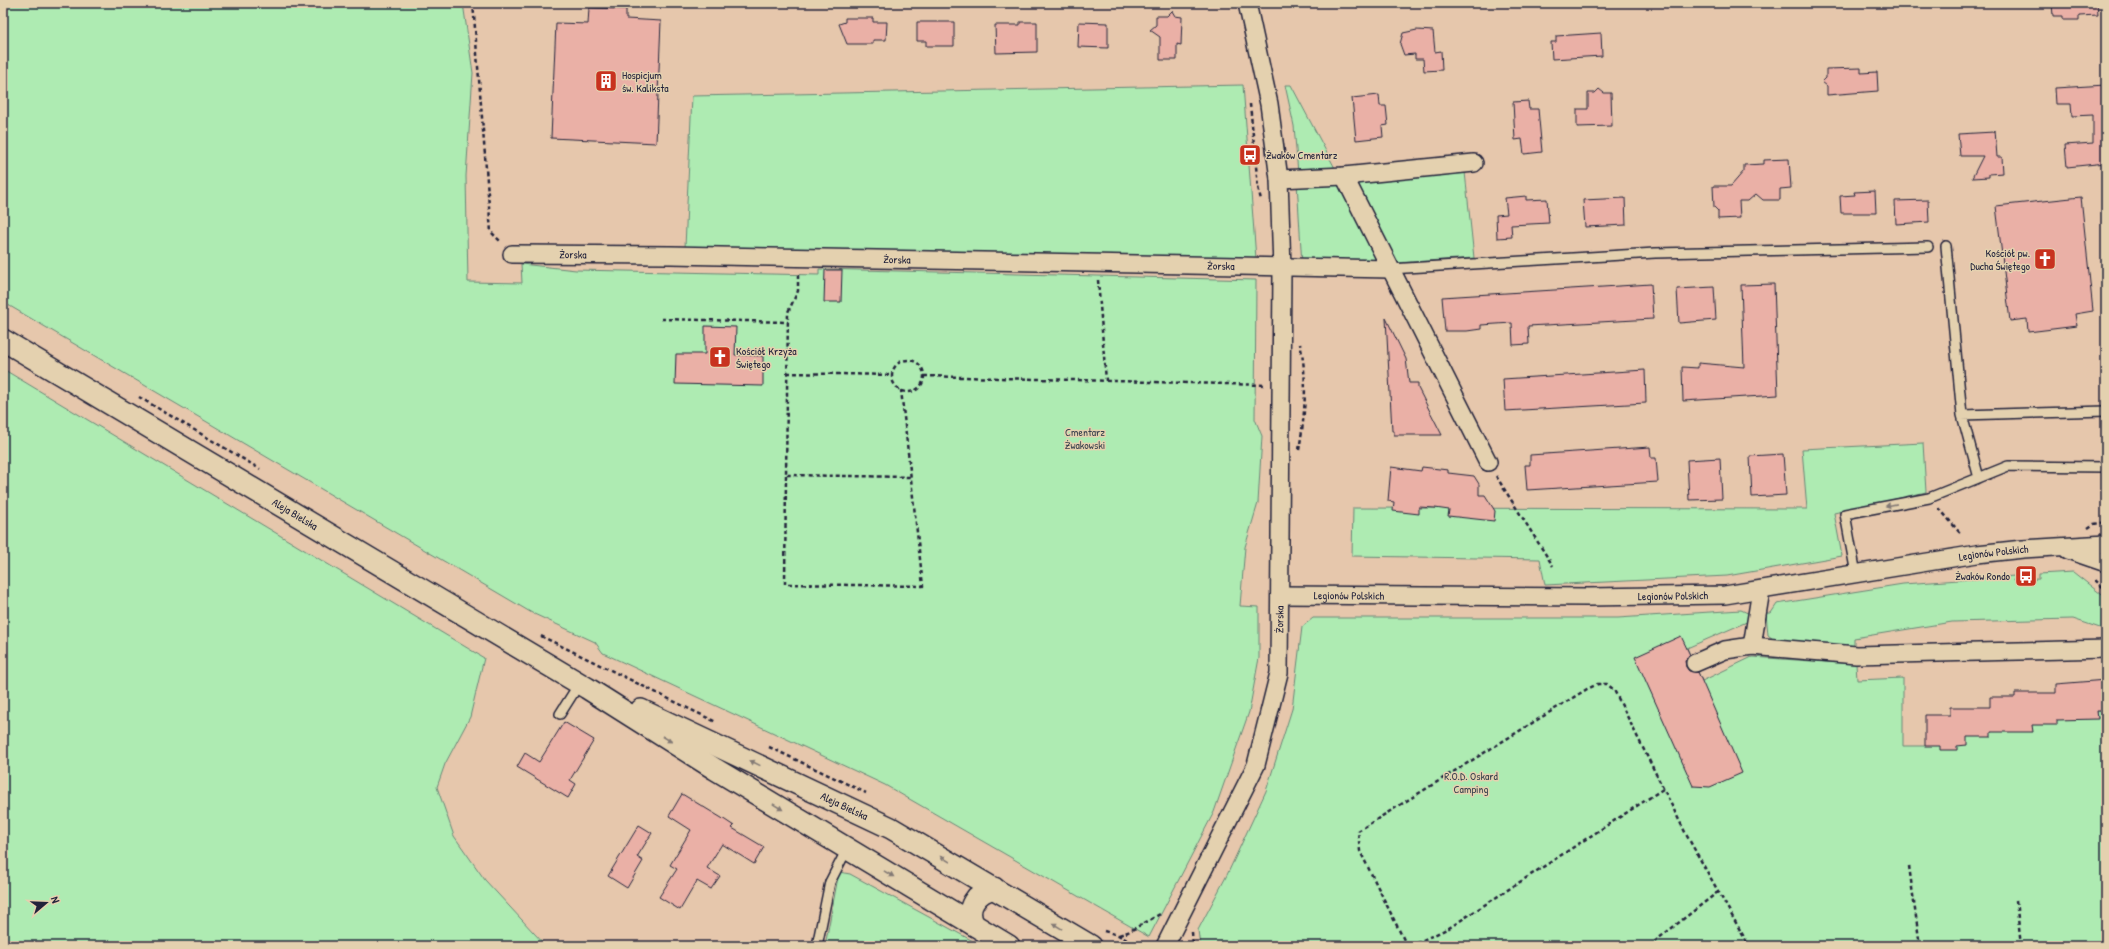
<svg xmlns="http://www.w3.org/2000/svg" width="2109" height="949" font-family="'Patrick Hand',sans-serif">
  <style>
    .green { fill: #aeebb2; stroke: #688676 }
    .building { fill: #eab0a6; stroke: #22223b }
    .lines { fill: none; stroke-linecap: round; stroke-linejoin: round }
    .service-casing { stroke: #22223b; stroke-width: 12 }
    .minor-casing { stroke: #22223b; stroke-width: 20 }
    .tertiary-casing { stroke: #22223b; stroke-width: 24 }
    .path { stroke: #22223b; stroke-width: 2.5; stroke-dasharray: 4 3; stroke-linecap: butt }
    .service { stroke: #e4d1af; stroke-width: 9 }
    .minor { stroke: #e4d1af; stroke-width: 17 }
    .tertiary { stroke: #e4d1af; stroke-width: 21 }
    .oneway { fill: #837a75 }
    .labels { text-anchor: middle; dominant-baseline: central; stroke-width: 3; stroke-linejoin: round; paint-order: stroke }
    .poi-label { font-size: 11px; fill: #22223b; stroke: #e4d1af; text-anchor: start }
    .street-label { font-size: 11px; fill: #22223b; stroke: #e4d1af }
    .park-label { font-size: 11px; fill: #37404d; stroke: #e4d1af }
  </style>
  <rect width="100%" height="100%" fill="#e6c7ac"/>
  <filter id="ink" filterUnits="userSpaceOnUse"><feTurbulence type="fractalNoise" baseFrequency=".025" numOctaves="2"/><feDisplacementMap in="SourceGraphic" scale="8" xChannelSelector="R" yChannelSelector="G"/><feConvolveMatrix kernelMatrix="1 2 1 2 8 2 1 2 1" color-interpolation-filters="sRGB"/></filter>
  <g filter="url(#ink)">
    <path class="green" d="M3,3h460l10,70 -7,103 2,106 54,1 -1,-19 55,6 243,5v-6l437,11 -1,139 7,17 -4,67 -13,44 -5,59 19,1v51l-10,54 -35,100 -65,125 -264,-152 -282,-132 -8,-11 -63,-29 -529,-311z
      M1243,85l13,174 -571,-12 7,-151z
      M1285,85h6l46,87 -39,1 -4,-47z
      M1465,172l9,86 -80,5 -41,-82z
      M1341,181l42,84h-81l-5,-83z
      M3,369l481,289 -14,59 -25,47 -8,23 17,49 31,44 61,66h-543z
      M1923,443l3,49 -92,21 8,43 -115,20 -182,9 -5,-26 -188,-3 1,-48 454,1 -5,-60z
      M2073,572l33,26v32l-33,-11 -121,3 -98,16v10l-76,-5 -10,-8 -2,-22h5l6,-9 126,-20 112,-8 -1,4 25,-1v-5z
      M1741,610l9,4 -1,7 -62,27 15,33 50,-24 104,7 1,16 46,-2v68h22l30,-19 133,-26 10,17 -1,-7h9v235h-906l-2,-16 29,-55 39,-84 26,-82 10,-82 11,-9h305z
      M839,872l11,2 132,72h-157z"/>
    <path class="building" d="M2052,3h45l1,12 -19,1v4h-16v-4h-10z
      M589,8l37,1v10l35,2 -5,122 -105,-5 5,-115 32,1z
      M1172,11l3,5 7,1 -1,28 -4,-1v16h-17v-23l-10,-7 6,-5v-9h11z
      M845,18h28v4h14l-1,18h-13v4h-26l-8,-20 6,-2z
      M917,22h37v24h-28v-5h-9z
      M1020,22h17v30l-41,1 -1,-28h25z
      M1079,22l29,1v25l-30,-1z
      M1417,30l16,1 2,21 6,-1 1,19 -18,1 -1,-12h-8v-5l-11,1 -4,-11 3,-11z
      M1601,33l1,23 -50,3 -1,-17h5v-6z
      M1861,68v5l16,-1 1,19 -51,4v-9l-5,-4 4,-4v-9z
      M2106,85v78l-39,4 -2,-22 28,-2v-28l-21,1 -1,-12h-15l-1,-16z
      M1599,89l5,4h7l1,33 -35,1v-18h11v-16h7z
      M1379,95l1,11h6l2,19 -6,1 1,11 -27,3 -4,-42z
      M1528,101l1,8h9l4,43 -18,2 -2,-15 -7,1 -2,-38z
      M1995,130l2,27h5l1,16 -14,1v3l-17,1 11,-22h-23l-2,-22 36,-2z
      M1789,159l2,29 -11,1v11h-17l-7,-6 -8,7h-9l1,17 -22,1v-8l-4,-4 -1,-21h18l13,-15v-6l20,-1v-4z
      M1875,191l1,22h-35l-1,-17 15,-1 -1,-3z
      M1526,196v4l21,-1 2,24 -38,2 1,12 -15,1 -1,-23 11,-1 -2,-16z
      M2081,197l12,114 -18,3 2,12 -49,6 -1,-13 -17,2 -14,-115z
      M1625,198l1,27 -41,2 -2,-27z
      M1928,200l1,22 -33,2 -1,-23z
      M825,270h17l-1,32h-17z
      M1651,284l2,35 -125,7 1,18 -16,1 -1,-22 -31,2v4l-14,2h-22l-3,-34z
      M1774,284l4,111 -95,6 -1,-34 16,1v-5l46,4 -3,-82z
      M1714,287l2,33 -37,3 -2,-34z
      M1386,318l20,41 3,24h9v5l24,47h-48v-4h-2z
      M705,326l31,1 -1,28 28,1v30l-88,-2 1,-30h29z
      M1645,370l1,33 -141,8 -2,-32z
      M1650,447l1,11h5l2,24 -131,8 -2,-25h5v-10z
      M1783,454l3,41 -34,2 -2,-41z
      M1720,458l2,41 -33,1 -2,-40z
      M1391,467l30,4 1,-4 26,3v3l26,3 5,8v11h6l10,16 -1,10 -46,-5 1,-6 -14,-2 -16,-1v7l-26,-3 1,-9 -6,-1z
      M1681,636l9,19 -5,6 1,6 3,4 9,1 44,101 -32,14 -17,-1 -58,-129z
      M2106,680v31h-9l1,8 -41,1v5h-25l1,7h-42v5h-24v8l-10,1v4h-17v-4h-15v-31h25v-8h40v-10h25v-4h41v-9z
      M564,722l30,18 -24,40 6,4 -8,14 -51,-31 8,-14 14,9z
      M682,794l43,26 9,6 -2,2 32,19 -10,17 -32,-20 -15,24 13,8 -9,13 -14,-8 -17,29 -21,-13 18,-28 -7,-4 21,-35 -22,-14z
      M639,825l13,8 -15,24 6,4 -16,27 -19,-12z"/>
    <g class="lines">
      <g class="service-casing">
        <path id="service" d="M1946,246l16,169 17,63
          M1390,269l265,-16 273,-6
          M1962,415l144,-4
          M1856,574l-11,-60 84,-16 79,-32 98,1
          M560,714l19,-30
          M817,946l13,-64 17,-33"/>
      </g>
      <g class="minor-casing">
        <g id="minor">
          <path d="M1344,176l144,286"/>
          <path d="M1279,179l65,-3 130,-13"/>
          <path id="s1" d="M512,254l159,1 719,14"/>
          <path d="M2068,550l38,13"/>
          <path id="s2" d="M1280,595l308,2 137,-2 252,-41 46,-5 83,-5"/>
          <path d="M1752,646l9,-56"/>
          <path d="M1695,663l30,-13 27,-4 104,9 250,-6"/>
          <path id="s3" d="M1165,946l91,-181 23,-92 3,-405 -3,-89 -10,-75 -22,-101"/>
        </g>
      </g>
      <g class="tertiary-casing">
        <g id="tertiary">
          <path id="s4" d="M3,340l584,348 128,81 294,177"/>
          <path id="s5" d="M641,710l250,118 200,118"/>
          <path d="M974,925c-10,-17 3,-33 20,-37"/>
        </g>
      </g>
      <path class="path" d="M473,3l18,229 9,9
        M1250,104l8,83 3,13
        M798,275v16l-10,21 -2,163 125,2
        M1098,280l8,101
        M3,318l5,3
        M661,319l127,3
        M892 376a16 16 0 1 1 32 0a16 16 0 1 1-32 0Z
        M787,373l106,2
        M924,376l341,9
        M139,397l121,72
        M1299,450c6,-35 9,-71 1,-106
        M786,475l-1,109 138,2 -22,-196
        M1496,476l57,90
        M1939,508l21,25
        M2088,528l6,-4 12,-2
        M2095,580l11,10
        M541,636l175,86
        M769,747l97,46
        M1909,866l11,80
        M2016,900l5,46
        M1104,931l14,4 20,11
        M1192,932l1,14
        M1119,935l9,-3 34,-19
        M1407,946l-47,-95 -2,-20 229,-142 11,-5h9l7,6 73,146 62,110
        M1410,946l39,-18 214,-139
        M1649,946l70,-55"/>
      <use href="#service" class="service"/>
      <use href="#minor" class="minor"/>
      <use href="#tertiary" class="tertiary"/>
    </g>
    <defs><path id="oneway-solid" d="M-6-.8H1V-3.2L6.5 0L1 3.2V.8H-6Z"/></defs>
    <g class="oneway">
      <use href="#oneway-solid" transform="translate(1891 505) rotate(169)"/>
      <use href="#oneway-solid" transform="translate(667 739) rotate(32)"/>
      <use href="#oneway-solid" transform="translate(755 763) rotate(-154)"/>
      <use href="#oneway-solid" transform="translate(778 807) rotate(31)"/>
      <use href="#oneway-solid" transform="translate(945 859) rotate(-149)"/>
      <use href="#oneway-solid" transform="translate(889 874) rotate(31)"/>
      <use href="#oneway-solid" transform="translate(1057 926) rotate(-149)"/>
    </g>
  </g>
  <defs>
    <g id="building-square" transform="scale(1.15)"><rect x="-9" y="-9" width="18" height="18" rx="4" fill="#c8321e" stroke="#e4d1af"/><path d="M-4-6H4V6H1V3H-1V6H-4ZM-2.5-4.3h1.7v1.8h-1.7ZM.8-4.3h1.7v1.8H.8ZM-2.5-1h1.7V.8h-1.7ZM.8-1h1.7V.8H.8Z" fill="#fff"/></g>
    <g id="bus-square" transform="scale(1.15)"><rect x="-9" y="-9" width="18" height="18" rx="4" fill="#c8321e" stroke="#e4d1af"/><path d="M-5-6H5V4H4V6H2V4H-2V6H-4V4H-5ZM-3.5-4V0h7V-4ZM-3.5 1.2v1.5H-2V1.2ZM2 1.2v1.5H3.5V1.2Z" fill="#fff"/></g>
    <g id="church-square" transform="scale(1.15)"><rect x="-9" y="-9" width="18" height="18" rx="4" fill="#c8321e" stroke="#e4d1af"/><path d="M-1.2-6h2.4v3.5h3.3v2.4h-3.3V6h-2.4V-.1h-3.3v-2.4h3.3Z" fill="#fff"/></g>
  </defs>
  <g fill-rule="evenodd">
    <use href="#building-square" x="606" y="81"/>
    <use href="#bus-square" x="1250" y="155"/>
    <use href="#church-square" x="2045" y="259"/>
    <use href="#church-square" x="720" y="357"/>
    <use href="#bus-square" x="2026" y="576"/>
  </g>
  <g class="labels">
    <g class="poi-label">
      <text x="622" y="75">Hospicjum<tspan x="622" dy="13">św. Kaliksta</tspan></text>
      <text x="1266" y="155">Żwaków Cmentarz</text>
      <text x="2030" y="253" text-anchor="end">Kościół pw.<tspan x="2030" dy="13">Ducha Świętego</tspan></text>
      <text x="736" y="351">Kościół Krzyża<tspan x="736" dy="13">Świętego</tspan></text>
      <text x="2010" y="576" text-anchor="end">Żwaków Rondo</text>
    </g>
    <g class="street-label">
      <text stroke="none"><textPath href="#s1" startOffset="61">Żorska</textPath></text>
      <text stroke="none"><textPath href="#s1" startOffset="385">Żorska</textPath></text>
      <text stroke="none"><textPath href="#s1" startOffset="709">Żorska</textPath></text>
      <text stroke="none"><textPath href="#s4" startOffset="340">Aleja Bielska</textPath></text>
      <text stroke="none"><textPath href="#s2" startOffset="717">Legionów Polskich</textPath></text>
      <text stroke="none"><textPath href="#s2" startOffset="393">Legionów Polskich</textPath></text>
      <text stroke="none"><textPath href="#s2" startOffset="69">Legionów Polskich</textPath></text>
      <text stroke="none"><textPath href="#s3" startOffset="351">Żorska</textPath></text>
      <text stroke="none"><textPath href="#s5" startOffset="225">Aleja Bielska</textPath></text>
    </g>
    <g class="park-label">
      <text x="1085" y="432">Cmentarz<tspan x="1085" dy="13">Żwakowski</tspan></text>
      <text x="1471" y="776">R.O.D. Oskard<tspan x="1471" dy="13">Camping</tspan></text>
    </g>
  </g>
  <rect width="2109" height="949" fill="none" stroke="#e4d1af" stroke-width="16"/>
  <rect x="8" y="8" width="2093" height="933" fill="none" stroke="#22223b" stroke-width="1.5" filter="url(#ink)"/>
  <g transform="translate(46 903) rotate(71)" stroke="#e4d1af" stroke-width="3" paint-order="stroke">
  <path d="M0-3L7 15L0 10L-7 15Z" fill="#22223b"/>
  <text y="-6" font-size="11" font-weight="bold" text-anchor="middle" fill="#22223b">N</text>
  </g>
</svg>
